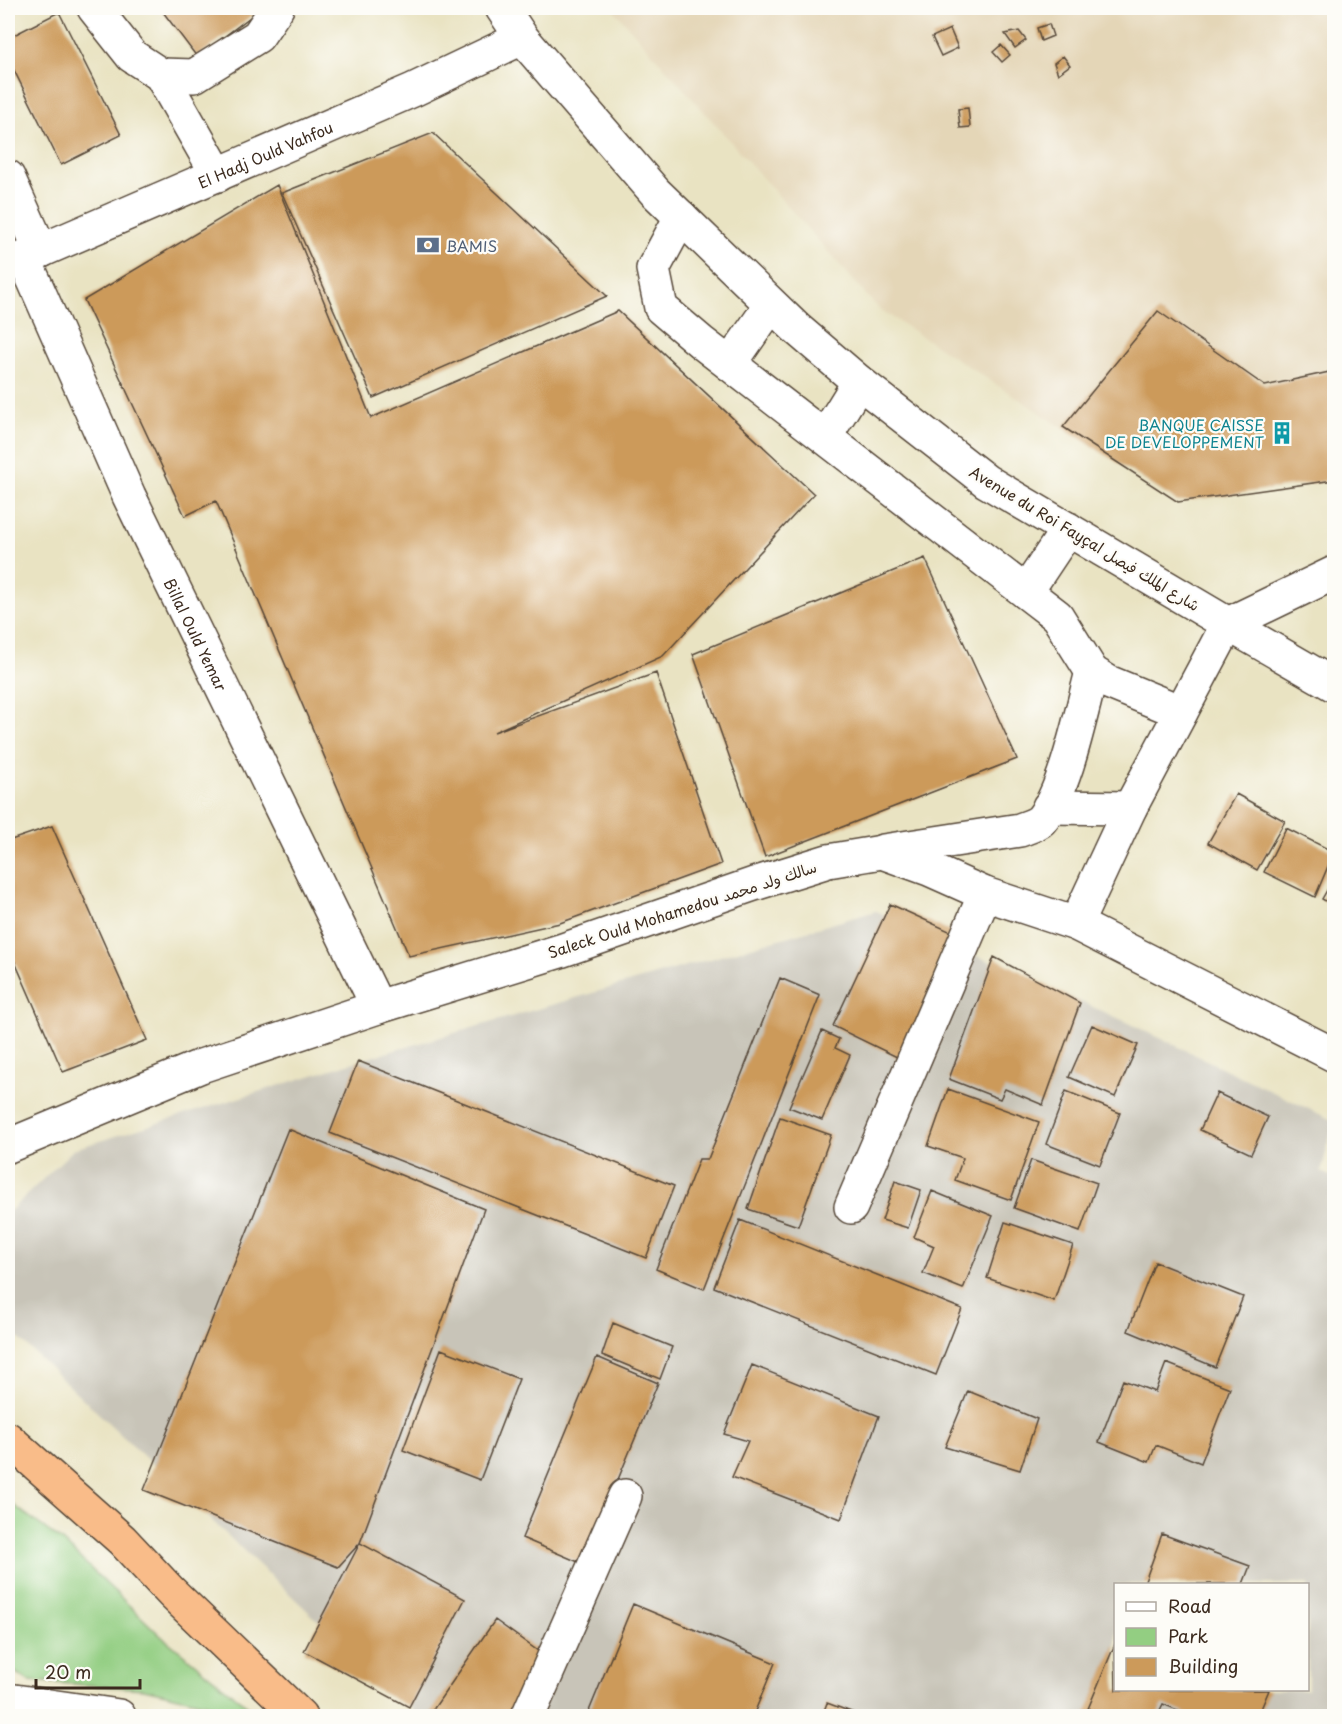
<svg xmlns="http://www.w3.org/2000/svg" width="1342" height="1724" font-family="'Playpen Sans','Playpen Sans Arabic',sans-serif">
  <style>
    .built { fill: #e4d6b7 }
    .industrial { fill: #c8c4b8; fill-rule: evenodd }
    .green { fill: #93ce82; stroke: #677c50; stroke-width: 1.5 }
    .building { fill: #cc9a5a }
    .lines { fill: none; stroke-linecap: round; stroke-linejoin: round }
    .minor-casing { stroke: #554637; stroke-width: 36 }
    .highway-casing { stroke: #554637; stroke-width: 36 }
    .minor { stroke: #fff; stroke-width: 33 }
    .highway { stroke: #f9bc89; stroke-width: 33 }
    .labels { text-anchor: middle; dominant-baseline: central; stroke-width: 4.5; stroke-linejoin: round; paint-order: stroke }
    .street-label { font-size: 15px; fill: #3b2a1e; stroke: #fdfcf7 }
    .service-label { font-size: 15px; fill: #4e5e75; stroke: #fdfcf7; text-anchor: start }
    .culture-label { font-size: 15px; fill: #0d838f; stroke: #fdfcf7; text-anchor: end }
  </style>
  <rect width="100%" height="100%" fill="#fdfcf7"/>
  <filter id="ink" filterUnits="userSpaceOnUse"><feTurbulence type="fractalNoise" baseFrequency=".0167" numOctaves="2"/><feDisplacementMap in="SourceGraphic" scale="12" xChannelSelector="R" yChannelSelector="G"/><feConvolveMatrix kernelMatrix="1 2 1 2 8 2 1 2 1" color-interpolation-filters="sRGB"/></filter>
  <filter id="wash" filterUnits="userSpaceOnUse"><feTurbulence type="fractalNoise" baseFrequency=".008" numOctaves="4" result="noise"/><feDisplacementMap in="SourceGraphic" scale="24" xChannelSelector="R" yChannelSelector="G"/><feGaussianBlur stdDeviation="1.35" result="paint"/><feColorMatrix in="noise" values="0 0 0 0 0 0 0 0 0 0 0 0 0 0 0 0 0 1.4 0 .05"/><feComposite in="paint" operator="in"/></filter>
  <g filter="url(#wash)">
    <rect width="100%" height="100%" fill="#e9e3c2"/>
    <path class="built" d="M612,8h722v470l-156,24 -300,-194z"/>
    <path class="industrial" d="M876,911l246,109 212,101 -13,51 13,6v538h-915l-411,-388v-115l66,-64 284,-88zM1116,1584h192v106h-192z"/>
    <path class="green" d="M8,1501l54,40 99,95 99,80 -116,-27 -115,-8 -21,-13z"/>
    <g id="blocks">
      <path class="building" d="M160,8h102l-65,49z
        M59,12l62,123 -60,30 -53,-107v-20z
        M1049,24l4,12 -12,5 -4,-13z
        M950,29l8,19 -17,8 -9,-19z
        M1019,31l7,9 -11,8 -10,-14z
        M1001,45l9,10 -8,7 -9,-10z
        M1063,56l7,9 -12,9 -4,-11z
        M968,108l2,19 -10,1 -2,-19z
        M433,133l174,163 -234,102 -91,-205z
        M277,185l94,233 247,-107 196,183 -151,162 -169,76 162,-59 65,191 -161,59 -151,33 -193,-455 -31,15 -101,-216z
        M1158,311l107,75 69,-15v109l-156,22 -115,-75z
        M925,558l92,201 -252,98 -72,-203z
        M1236,794l49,27 -28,49 -49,-27z
        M52,826l95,214 -84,32 -55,-126v-105z
        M1286,828l48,24 -19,45 -51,-25z
        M1334,878v28l-12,-7z
        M890,904l68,31 -57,124 -68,-33z
        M994,957l86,46 -37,102 -38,-16 -5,10 -51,-20z
        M780,978l40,17 -116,294 -48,-20 43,-110h9z
        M1092,1025l46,20 -23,52 -46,-20z
        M822,1031l17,8 -4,9 15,7 -28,65 -33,-13z
        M358,1061l316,125 -28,72 -316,-125z
        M948,1089l91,33 -28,78 -56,-20 8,-22 -35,-12z
        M1066,1091l54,22 -20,52 -54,-21z
        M1217,1093l51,24 -17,37 -51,-24z
        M780,1117l51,18 -33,91 -50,-17z
        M288,1129l196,80 -124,334 105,56 -56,108 -105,-56 56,-108 -22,24 -194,-77z
        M1031,1160l66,23 -17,49 -66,-24z
        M895,1181l26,9 -13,38 -26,-8z
        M932,1191l61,25 -30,73 -40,-16 11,-27 -20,-9z
        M740,1220l222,89 -26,66 -222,-88z
        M1005,1222l68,23 -19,56 -67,-23z
        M1155,1262l88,35 -28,70 -87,-36z
        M613,1323l59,24 -12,32 -58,-24z
        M441,1349l78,30 -39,101 -77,-30z
        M597,1357l61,26 -75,181 -61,-26z
        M1166,1363l64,25 -29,75 -45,-18 -7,17 -50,-20 24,-62 32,12z
        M752,1365l127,51 -38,103 -109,-42 16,-36 -24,-7z
        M968,1391l69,28 -17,51 -75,-23z
        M1162,1534l88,32 -7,18h-99z
        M633,1604l142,59 -22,53h-166z
        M495,1620l54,39 -26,57h-89l-4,-2z
        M1115,1644l1,46h153l-11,26h-66l-29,-12 -6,12h-72z
        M827,1703l35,13h-40z"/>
    </g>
  </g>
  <g filter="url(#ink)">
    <use href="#blocks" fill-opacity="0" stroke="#554637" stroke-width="1.5"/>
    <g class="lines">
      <g class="minor-casing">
        <g id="minor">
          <path d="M94,8l38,48 29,19 57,100"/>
          <path d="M502,8l20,30 133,154 142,137 62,53 127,99 242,143 106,61"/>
          <path d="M161,75l33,1 64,-40 19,-28"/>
          <path d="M8,177l33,74"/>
          <path d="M681,217l-28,52 8,39 40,34 356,274 35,56 16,10 73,30"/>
          <path id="s1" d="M24,258l105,238 249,511"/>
          <path id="s2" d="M8,265l405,-175 109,-52"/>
          <path d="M730,364l41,-59"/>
          <path d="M825,437l34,-55"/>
          <path d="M1026,592l42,-63"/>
          <path d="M1228,624l106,-51"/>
          <path d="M1049,807l81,1"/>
          <path d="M883,851l137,-21c7,-3 16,-5 21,-10 25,-30 40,-108 51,-148"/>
          <path d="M1076,924l54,-116 98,-184"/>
          <path d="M8,1146l193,-80 177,-59 182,-56 194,-67 74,-23 54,-9 47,17 56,25 91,30 258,131"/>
          <path d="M851,1207l134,-313"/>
          <path d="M8,1700l111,16"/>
          <path d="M528,1716l97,-220"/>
        </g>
      </g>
      <g class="highway-casing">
        <path id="highway" d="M8,1439l114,101 49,52 129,124"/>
      </g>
      <use href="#minor" class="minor"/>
      <use href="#highway" class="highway"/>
    </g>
  </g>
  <defs>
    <g id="bank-bare" transform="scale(1.8)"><path d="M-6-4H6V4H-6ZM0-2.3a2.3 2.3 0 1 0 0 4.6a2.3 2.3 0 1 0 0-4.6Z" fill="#5c6f8a" stroke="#fdfcf7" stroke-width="2.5" paint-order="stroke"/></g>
    <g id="building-bare" transform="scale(1.8)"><path d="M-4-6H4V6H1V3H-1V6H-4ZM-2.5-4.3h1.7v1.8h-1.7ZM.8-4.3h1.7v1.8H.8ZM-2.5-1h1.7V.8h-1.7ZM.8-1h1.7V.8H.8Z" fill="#0f9aa8" stroke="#fdfcf7" stroke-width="2.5" paint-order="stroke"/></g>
  </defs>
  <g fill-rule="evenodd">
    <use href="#bank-bare" x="428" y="245"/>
    <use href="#building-bare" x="1282" y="433"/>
  </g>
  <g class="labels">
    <g class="street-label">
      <text stroke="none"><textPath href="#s2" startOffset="280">El Hadj Ould Vahfou</textPath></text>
      <text transform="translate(1085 538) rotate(31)">Avenue du Roi Fayçal شارع الملك فيصل</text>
      <text stroke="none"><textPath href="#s1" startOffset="414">Billal Ould Yemar</textPath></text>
      <text transform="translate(682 909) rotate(-18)">Saleck Ould Mohamedou سالك ولد محمد</text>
    </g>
    <g class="service-label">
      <text x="446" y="245">BAMIS</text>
    </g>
    <g class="culture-label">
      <text x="1264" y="424">BANQUE CAISSE<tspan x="1264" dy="17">DE DEVELOPPEMENT</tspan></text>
    </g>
  </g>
  <rect width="1342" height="1724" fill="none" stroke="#fdfcf7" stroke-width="30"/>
  <rect x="1114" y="1583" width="195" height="108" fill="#fdfcf7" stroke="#afa8a0" stroke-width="1.5"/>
  <rect x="1126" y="1602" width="30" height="9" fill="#ffffff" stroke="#afa8a0" stroke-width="1.5"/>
  <text x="1168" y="1613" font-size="18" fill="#3b2a1e">Road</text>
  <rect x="1126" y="1628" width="30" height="18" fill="#93ce82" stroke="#afa8a0" stroke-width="1.5"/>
  <text x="1168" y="1643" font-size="18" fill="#3b2a1e">Park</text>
  <rect x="1126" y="1658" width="30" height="18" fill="#cc9a5a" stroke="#afa8a0" stroke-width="1.5"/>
  <text x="1168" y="1673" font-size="18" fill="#3b2a1e">Building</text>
  <path d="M36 1679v9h104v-9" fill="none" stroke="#3b2a1e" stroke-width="3"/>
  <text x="45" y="1679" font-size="18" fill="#3b2a1e" stroke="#fdfcf7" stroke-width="4.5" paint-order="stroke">20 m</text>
</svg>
